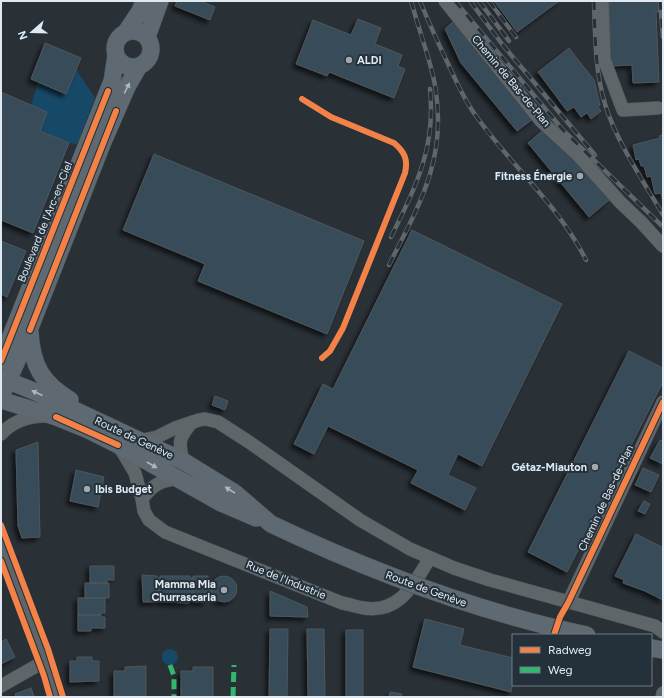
<svg xmlns="http://www.w3.org/2000/svg" width="664" height="698" font-family="Figtree,sans-serif">
  <style>
    .green { fill: #164967 }
    .building { fill: #374c58; stroke: #50565b; filter: url(#shadow) }
    .lines { fill: none; stroke-linecap: round; stroke-linejoin: round }
    .minor-casing { stroke: #444b4f; stroke-width: 14 }
    .major-casing { stroke: #444b4f; stroke-width: 18 }
    .minor { stroke: #5f666a; stroke-width: 13 }
    .major { stroke: #5f6971; stroke-width: 17 }
    .rail-casing { stroke: #60666a; stroke-width: 4.5 }
    .rail { stroke: #24313b; stroke-width: 3; stroke-dasharray: 9; stroke-linecap: butt }
    .major-bridge-casing { stroke: #444b4f; stroke-width: 18; stroke-linecap: butt }
    .major-bridge { stroke: #5f6971; stroke-width: 17 }
    .quiet { stroke: #33b770; stroke-width: 5; stroke-dasharray: 10 5; stroke-linecap: butt }
    .cycleway-casing { stroke: #24313b; stroke-width: 8 }
    .cycleway { stroke: #f48246; stroke-width: 6 }
    .oneway { fill: #adb6bd }
    .poi-dot { fill: #a1a8af; stroke: #24313b; stroke-width: 1.5 }
    .labels { text-anchor: middle; dominant-baseline: central; stroke-width: 4; stroke-linejoin: round; paint-order: stroke }
    .poi-label { font-size: 11px; font-weight: bold; fill: #e1e9f0; stroke: #24313b; text-anchor: end }
    .street-label { font-size: 11px; fill: #e1e9f0; stroke: #24313b }
  </style>
  <defs>
    <filter id="shadow"><feDropShadow dx="-3.5" dy="3.5" stdDeviation="2" flood-color="#0009"/></filter>
  </defs>
  <rect width="100%" height="100%" fill="#293036"/>
  <path class="green" d="M76,69l19,29 -18,46 -8,-1 -29,-12 -9,-26 7,-23 28,12z
    M162 657a8 8 0 1 1 16 0a8 8 0 1 1-16 0Z"/>
  <path class="building" d="M177,1h23l15,6 -5,13 -35,-14z
    M494,1h65l-42,31z
    M609,1h50v11h-3l3,70 -26,1 -1,-18 -21,1z
    M358,19l23,9 -6,16 27,11 -4,11 7,3 -11,29 -65,-26 -2,4 -31,-12 17,-44 38,15z
    M455,20l21,25 -2,5 4,5 2,-2 54,65 -17,13 -56,-68 -16,-34z
    M45,43l36,15 -15,36 -35,-15z
    M569,48l25,32 6,25 -2,2 3,4 -10,8 -4,-6 -6,4 -7,-10 -7,4 -29,-39z
    M1,92l46,20 -7,19 29,12 -36,90 -32,-13z
    M541,132h4l53,52 11,16 -20,17 -61,-74z
    M663,135v66l-2,-8 -6,1 -4,-18 -4,1 -3,-11h-3l-2,-7 -3,1 -3,-15 27,-7 -1,-2z
    M154,154l210,87 -37,93 -129,-53 7,-17 -82,-34z
    M412,230l150,74 -80,162 -24,-12 -10,21 28,13 -11,22 -54,-27 7,-13 -90,-44 -14,28 -20,-10 29,-60 10,5z
    M1,241l25,10 -19,46 -6,-3z
    M629,351l34,17v14l-96,190 -39,-20z
    M215,396l13,5 -3,9 -13,-5z
    M660,440l3,1v23l-13,-6z
    M38,442l2,95 -18,1 -4,-12 -2,-76z
    M643,468l16,7 -8,17 -16,-7z
    M76,470l28,7 -6,30 -28,-6z
    M644,501l6,3 -5,10 -7,-3z
    M636,534l26,13 1,-1v54l-18,-9 -22,-8 1,-3 -9,-4z
    M90,566h24v14h-7v3h-17z
    M142,575l15,1v2h3v21h-3v3h-14z
    M160,576h30v2h3l-1,21h-3v4l-29,-1z
    M193,576h15l-1,12h4v4h-5v10h-13z
    M211 589a13 13 0 1 1 26 0a13 13 0 1 1-26 0Z
    M85,583h24v15h-24z
    M270,591l37,16 1,10 -38,-1z
    M78,598h27v15h-4v2h-23z
    M78,615h23v2h4v11h-14v3h-13z
    M425,619l39,10 -4,16 53,13v24l-2,10 -98,-25z
    M270,629h18l-1,68h-18z
    M307,629h17l1,68h-17z
    M346,630h17v67h-17z
    M6,639l9,18 -14,7v-22z
    M77,657h15v4h7v20l-29,1v-21h7z
    M146,666v31l-32,-1v-25h11v-4z
    M193,667h20v30h-32v-26h12z
    M31,688l3,9h-18l-1,-3z
    M390,692l12,2 -1,3h-12z"/>
  <g class="lines">
    <g class="minor-casing">
      <path id="minor" d="M445,1l96,120 37,34 42,47 21,20 22,24
        M602,1l2,58 19,51 35,-2
        M1,434c12,-13 27,-18 45,-18
        M137,439l6,1 14,-3 18,-9 24,-8 6,-1 13,3 31,20 111,78 50,29 44,19 36,12 165,46 8,6
        M119,446l16,27 7,26 2,12 5,9 16,12 177,71c7,1 14,4 22,5 36,6 50,-25 66,-50
        M183,461c-5,-20 -4,-23 9,-39
        M142,499c10,-13 18,-19 35,-20
        M1,544l44,117 11,36
        M568,603l95,-201
        M1,686l44,-25
        M662,697l1,-4"/>
    </g>
    <g class="major-casing">
      <path id="major" d="M115 49a18 18 0 1 1 36 0a18 18 0 1 1-36 0Z
        M126,32l14,-21 4,-10
        M147,37l13,-36
        M30,332c2,34 12,51 40,68
        M1,361l111,-280 4,-26
        M1,378l35,14 147,69 52,32 36,31
        M1,396l16,-35 86,-219 24,-55 12,-21
        M1,400l55,17 32,13 30,15 103,58 35,15
        M651,648l12,2"/>
    </g>
    <use href="#minor" class="minor"/>
    <use href="#major" class="major"/>
    <g class="rail-casing">
      <path id="rail" d="M411,1l8,27
        M420,1c9,22 19,44 30,67 7,15 14,31 24,45 35,51 85,92 112,147
        M455,1l108,129 100,97
        M470,1l32,43 93,111
        M479,1l30,40
        M489,1l27,36
        M594,1c1,35 1,70 11,103 11,37 39,78 58,111
        M660,1l3,36
        M391,237c25,-51 45,-89 39,-148
        M389,265c30,-60 57,-104 47,-173 -3,-24 -12,-46 -18,-68"/>
    </g>
    <use href="#rail" class="rail"/>
    <g class="major-bridge-casing">
      <path id="major-bridge" d="M271,524c101,48 206,88 316,111"/>
    </g>
    <use href="#major-bridge" class="major-bridge"/>
    <path class="quiet" d="M170,665l4,11v21
      M233,697l1,-32"/>
    <g class="cycleway-casing">
      <path id="cycleway" d="M302,99l29,18 63,26c11,9 14,17 11,30l-62,155 -13,23 -8,7
        M30,330l86,-219
        M1,361l107,-270
        M56,417l62,28
        M1,525l47,124 15,48
        M1,561l43,115 6,21
        M554,635l6,-18 8,-14 95,-201"/>
    </g>
    <use href="#cycleway" class="cycleway"/>
  </g>
  <defs><path id="oneway-solid" d="M-6-.8H1V-3.2L6.5 0L1 3.2V.8H-6Z"/></defs>
  <g class="oneway">
    <use href="#oneway-solid" transform="translate(127 88) rotate(-63)"/>
    <use href="#oneway-solid" transform="translate(37 393) rotate(-156)"/>
    <use href="#oneway-solid" transform="translate(152 465) rotate(30)"/>
    <use href="#oneway-solid" transform="translate(230 490) rotate(-148)"/>
  </g>
  <g class="poi-dot">
    <circle cx="349" cy="60" r="4"/>
    <circle cx="580" cy="176" r="4"/>
    <circle cx="595" cy="467" r="4"/>
    <circle cx="87" cy="489" r="4"/>
    <circle cx="224" cy="590" r="4"/>
  </g>
  <g class="labels">
    <g class="poi-label">
      <text x="357" y="60" text-anchor="start">ALDI</text>
      <text x="572" y="176">Fitness Énergie</text>
      <text x="587" y="467">Gétaz-Miauton</text>
      <text x="95" y="489" text-anchor="start">Ibis Budget</text>
      <text x="216" y="584">Mamma Mia<tspan x="216" dy="13">Churrascaria</tspan></text>
    </g>
    <g class="street-label">
      <text transform="translate(511 81) rotate(50)">Chemin de Bas-de-Plan</text>
      <text transform="translate(45 222) rotate(-68)">Boulevard de l'Arc-en-Ciel</text>
      <text transform="translate(134 438) rotate(25)">Route de Genève</text>
      <text transform="translate(606 498) rotate(-65)">Chemin de Bas-de-Plan</text>
      <text transform="translate(286 580) rotate(22)">Rue de l'Industrie</text>
      <text transform="translate(426 589) rotate(20)">Route de Genève</text>
    </g>
  </g>
  <rect width="664" height="698" fill="none" stroke="#e1e9f0" stroke-width="4"/>
  <rect x="512" y="634" width="140" height="52" fill="#24313b" stroke="#707b83"/>
  <rect x="520" y="647" width="20" height="6" fill="#f48246" stroke="#707b83"/>
  <text x="548" y="654" font-size="12" fill="#e1e9f0">Radweg</text>
  <rect x="520" y="667" width="20" height="6" fill="#33b770" stroke="#707b83"/>
  <text x="548" y="674" font-size="12" fill="#e1e9f0">Weg</text>
  <g transform="translate(32 32) rotate(250)" stroke="#24313b" stroke-width="3" paint-order="stroke">
  <path d="M0-3L7 15L0 10L-7 15Z" fill="#e1e9f0"/>
  <text y="-6" font-size="11" font-weight="bold" text-anchor="middle" fill="#e1e9f0">N</text>
  </g>
</svg>
